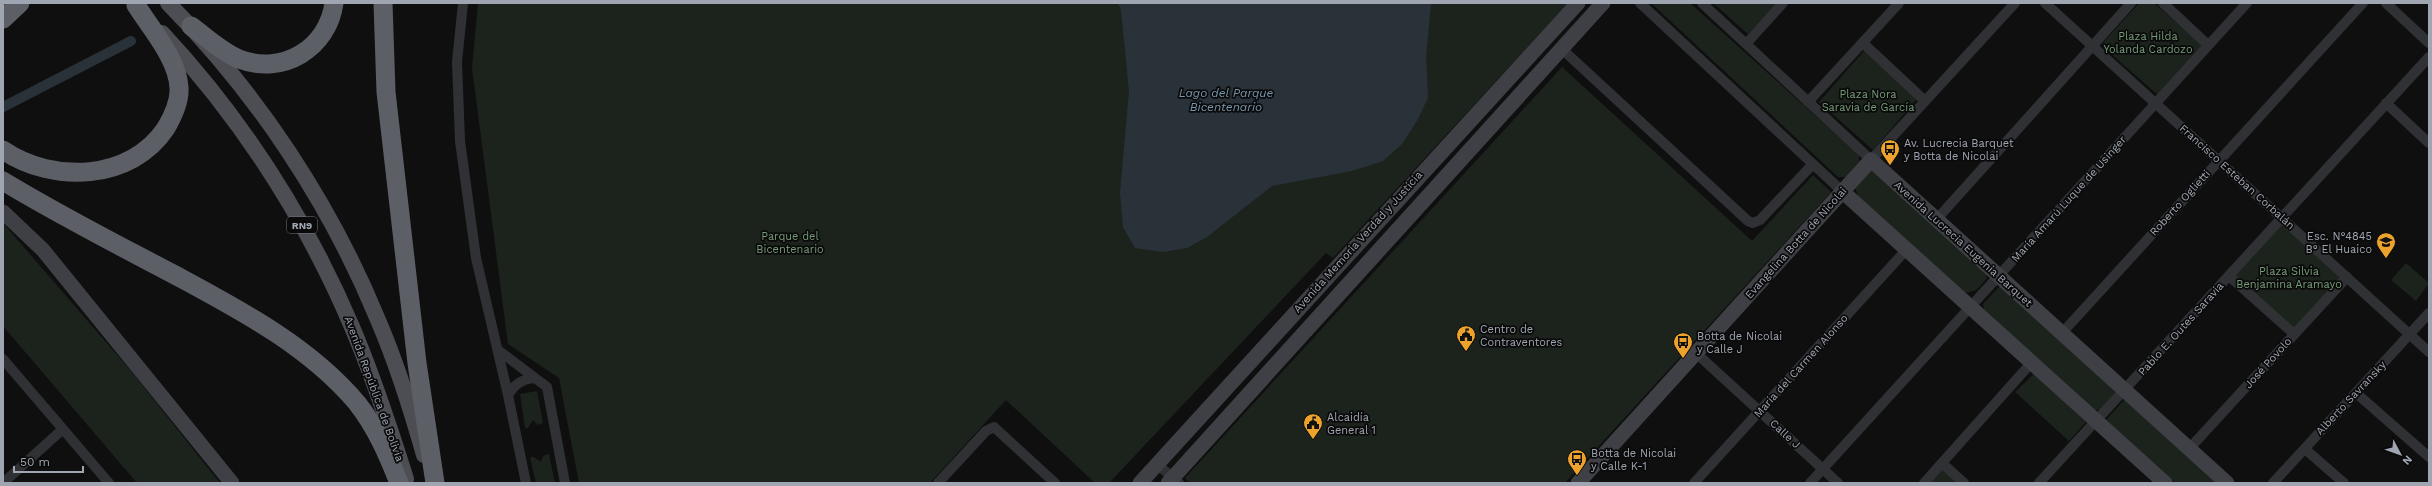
<svg xmlns="http://www.w3.org/2000/svg" width="2432" height="486" font-family="'Work Sans',sans-serif">
  <style>
    .green { fill: #1c231c }
    .water { fill: #293238 }
    .lines { fill: none; stroke-linecap: round; stroke-linejoin: round }
    .canal { stroke: #293238; stroke-width: 10 }
    .street { stroke: #303135; stroke-width: 10 }
    .secondary { stroke: #3e4045; stroke-width: 15 }
    .primary { stroke: #4c4e54; stroke-width: 16 }
    .highway { stroke: #5c6066; stroke-width: 19 }
    .labels { text-anchor: middle; dominant-baseline: central; stroke-width: 3.5; stroke-linejoin: round; paint-order: stroke }
    .shield { fill: #0a0a0b; stroke: #73777f; stroke-width: 1 }
    .shield-label { font-size: 10px; font-weight: bold; fill: #a0a6b1 }
    .park-label { font-size: 11px; fill: #779c78; stroke: #0a0a0b }
    .poi-label { font-size: 11px; fill: #a0a6b1; stroke: #0a0a0b; text-anchor: start }
    .street-label { font-size: 11px; fill: #a0a6b1; stroke: #0a0a0b }
    .water-label { font-size: 12px; font-style: italic; fill: #7796ac; stroke: #0a0a0b }
  </style>
  <rect width="100%" height="100%" fill="#0f0f10"/>
  <path class="green" d="M478,3h1090l-235,255 -7,-5 -217,230h-14l-89,-83 -76,83h-351l-20,-105 -51,-34 -36,-276z
    M1651,3h39l169,152v7l-13,15h-8z
    M1713,3h64l-29,31z
    M2139,3h15l49,43 -44,50 -58,-51z
    M1864,51l54,47 -45,52 -54,-48z
    M1562,67l190,174 61,-66 18,17 -266,291h-375l-5,-5z
    M1869,171h9l106,97 3,10c-8,10 -12,16 -25,14l-104,-96 -3,-8z
    M2282,218l65,59 -53,57 -65,-58z
    M3,223l128,148 89,112h-83l-134,-157z
    M2406,263l23,20 -13,18 -25,-21z
    M1999,287h6l108,99 2,6 -15,18h-10l-106,-100 -1,-6z
    M2034,374l52,48 -17,19 -54,-49z
    M537,391l6,32 -5,2 -5,-5 -5,8h-3l-5,-34z
    M2126,398l91,85h-42l-70,-62z
    M549,454l6,29h-19l-6,-26h4l7,5 2,-6z
    M1943,469l15,14h-28z"/>
  <path class="water" d="M1118,3h313l-5,54 2,41 -11,23 -15,23 -19,17 -31,10 -80,15 -65,51 -20,11 -24,4 -28,-4 -12,-21 -3,-34 9,-102 -8,-81z"/>
  <g class="lines">
    <path class="canal" d="M3,107l128,-66"/>
    <path class="street" d="M463,3l-6,59 3,79 16,117 32,137
      M1640,3l203,189
      M1702,3l169,157 144,-157
      M2045,3l384,349
      M2163,3l45,42
      M2386,3l43,40
      M1863,43l62,58
      M1746,44l37,-41
      M1563,50l185,171 5,2 7,-3 52,-55
      M1808,102l91,-99
      M2386,103l43,40
      M1936,220l195,-217
      M2229,276l65,58
      M2062,333l301,-330
      M498,350l49,37 18,96
      M1696,353l142,130
      M3,359l106,124
      M2356,393l73,64
      M2189,449l158,-172
      M2305,449l39,34
      M1942,463l22,20
      M1157,464l22,19
      M3,483l60,-54
      M526,483l-18,-88c7,-11 14,-16 27,-17
      M938,483l48,-52 8,-4 61,56
      M1694,483l213,-234
      M1810,483l437,-480
      M1924,483l108,-121
      M2039,483l390,-426
      M2273,483l156,-170"/>
    <path class="secondary" d="M1843,192l322,291
      M3,212l40,38 189,233
      M1140,483l438,-480
      M1168,483l435,-480
      M1578,483l293,-323 356,323"/>
    <path class="primary" d="M168,3c89,90 162,200 210,317 19,44 33,89 46,135
      M162,33c80,86 144,186 190,294 21,49 38,101 54,152"/>
    <path class="highway" d="M383,3l3,89 31,271 18,120
      M3,19l17,-16
      M191,26c15,11 31,26 48,33 44,17 89,-11 95,-56
      M3,150c50,34 128,31 163,-22 7,-12 14,-26 13,-40 -1,-29 -28,-59 -43,-83
      M3,181c56,34 115,64 172,94 65,35 134,71 182,128 19,24 31,52 42,80"/>
  </g>
  <defs>
    <g id="bus-pin" transform="scale(1)"><path d="M0 17L-7.5 6A9.5 9.5 0 1 1 7.5 6Z" fill="#eda22b" stroke="#0a0a0b"/><path d="M-5-6H5V4H4V6H2V4H-2V6H-4V4H-5ZM-3.5-4V0h7V-4ZM-3.5 1.2v1.5H-2V1.2ZM2 1.2v1.5H3.5V1.2Z" fill="#111"/></g>
    <g id="school-pin" transform="scale(1)"><path d="M0 17L-7.5 6A9.5 9.5 0 1 1 7.5 6Z" fill="#eda22b" stroke="#0a0a0b"/><path d="M0-5L7-2L0 1L-7-2ZM-4 1L0 2.5L4 1V4Q0 6-4 4Z" fill="#111"/></g>
    <g id="civic-pin" transform="scale(1)"><path d="M0 17L-7.5 6A9.5 9.5 0 1 1 7.5 6Z" fill="#eda22b" stroke="#0a0a0b"/><path d="M-.6-6.5H3V-4.5H.6V-3L4-1V1h2V6H-6V1h2V-1L-.6-3ZM-1.2 2.5V6h2.4V2.5Z" fill="#111"/></g>
  </defs>
  <g fill-rule="evenodd">
    <use href="#bus-pin" x="1890" y="149"/>
    <use href="#school-pin" x="2386" y="242"/>
    <use href="#civic-pin" x="1466" y="335"/>
    <use href="#bus-pin" x="1683" y="342"/>
    <use href="#civic-pin" x="1313" y="423"/>
    <use href="#bus-pin" x="1577" y="459"/>
  </g>
  <g class="labels">
    <rect class="shield" x="287" y="217" width="30" height="16" rx="3"/>
    <g class="shield-label">
      <text x="302" y="225">RN9</text>
    </g>
    <g class="park-label">
      <text x="2148" y="36">Plaza Hilda<tspan x="2148" dy="13">Yolanda Cardozo</tspan></text>
      <text x="1868" y="94">Plaza Nora<tspan x="1868" dy="13">Saravia de García</tspan></text>
      <text x="790" y="236">Parque del<tspan x="790" dy="13">Bicentenario</tspan></text>
      <text x="2289" y="271">Plaza Silvia<tspan x="2289" dy="13">Benjamina Aramayo</tspan></text>
    </g>
    <g class="poi-label">
      <text x="1904" y="143">Av. Lucrecia Barquet<tspan x="1904" dy="13">y Botta de Nicolai</tspan></text>
      <text x="2372" y="236" text-anchor="end">Esc. N°4845<tspan x="2372" dy="13">B° El Huaico</tspan></text>
      <text x="1480" y="329">Centro de<tspan x="1480" dy="13">Contraventores</tspan></text>
      <text x="1697" y="336">Botta de Nicolai<tspan x="1697" dy="13">y Calle J</tspan></text>
      <text x="1327" y="417">Alcaidía<tspan x="1327" dy="13">General 1</tspan></text>
      <text x="1591" y="453">Botta de Nicolai<tspan x="1591" dy="13">y Calle K-1</tspan></text>
    </g>
    <g class="street-label">
      <text transform="translate(2237 177) rotate(42)">Francisco Esteban Corbalán</text>
      <text transform="translate(2069 199) rotate(-48)">María Amarú Luque de Usinger</text>
      <text transform="translate(2180 203) rotate(-48)">Roberto Oglietti</text>
      <text transform="translate(1358 242) rotate(-48)">Avenida Memoria Verdad y Justicia</text>
      <text transform="translate(1796 243) rotate(-48)">Evangelina Botta de Nicolai</text>
      <text transform="translate(1963 244) rotate(42)">Avenida Lucrecia Eugenia Barquet</text>
      <text transform="translate(2181 329) rotate(-48)">Pablo E. Outes Saravia</text>
      <text transform="translate(2268 363) rotate(-48)">José Povolo</text>
      <text transform="translate(1801 366) rotate(-48)">María del Carmen Alonso</text>
      <text transform="translate(374 389) rotate(70)">Avenida República de Bolivia</text>
      <text transform="translate(2351 398) rotate(-47)">Alberto Savransky</text>
      <text transform="translate(1785 434) rotate(43)">Calle J</text>
    </g>
    <g class="water-label">
      <text x="1226" y="93">Lago del Parque<tspan x="1226" dy="14">Bicentenario</tspan></text>
    </g>
  </g>
  <rect width="2432" height="486" fill="none" stroke="#a0a6b1" stroke-width="8"/>
  <g transform="translate(2400 454) rotate(131)" stroke="#0a0a0b" stroke-width="3" paint-order="stroke">
  <path d="M0-3L7 15L0 10L-7 15Z" fill="#a0a6b1"/>
  <text y="-6" font-size="11" font-weight="bold" text-anchor="middle" fill="#a0a6b1">N</text>
  </g>
  <path d="M14 466v6h69v-6" fill="none" stroke="#a0a6b1" stroke-width="2"/>
  <text x="20" y="466" font-size="12" fill="#a0a6b1" stroke="#0a0a0b" stroke-width="3" paint-order="stroke">50 m</text>
</svg>
